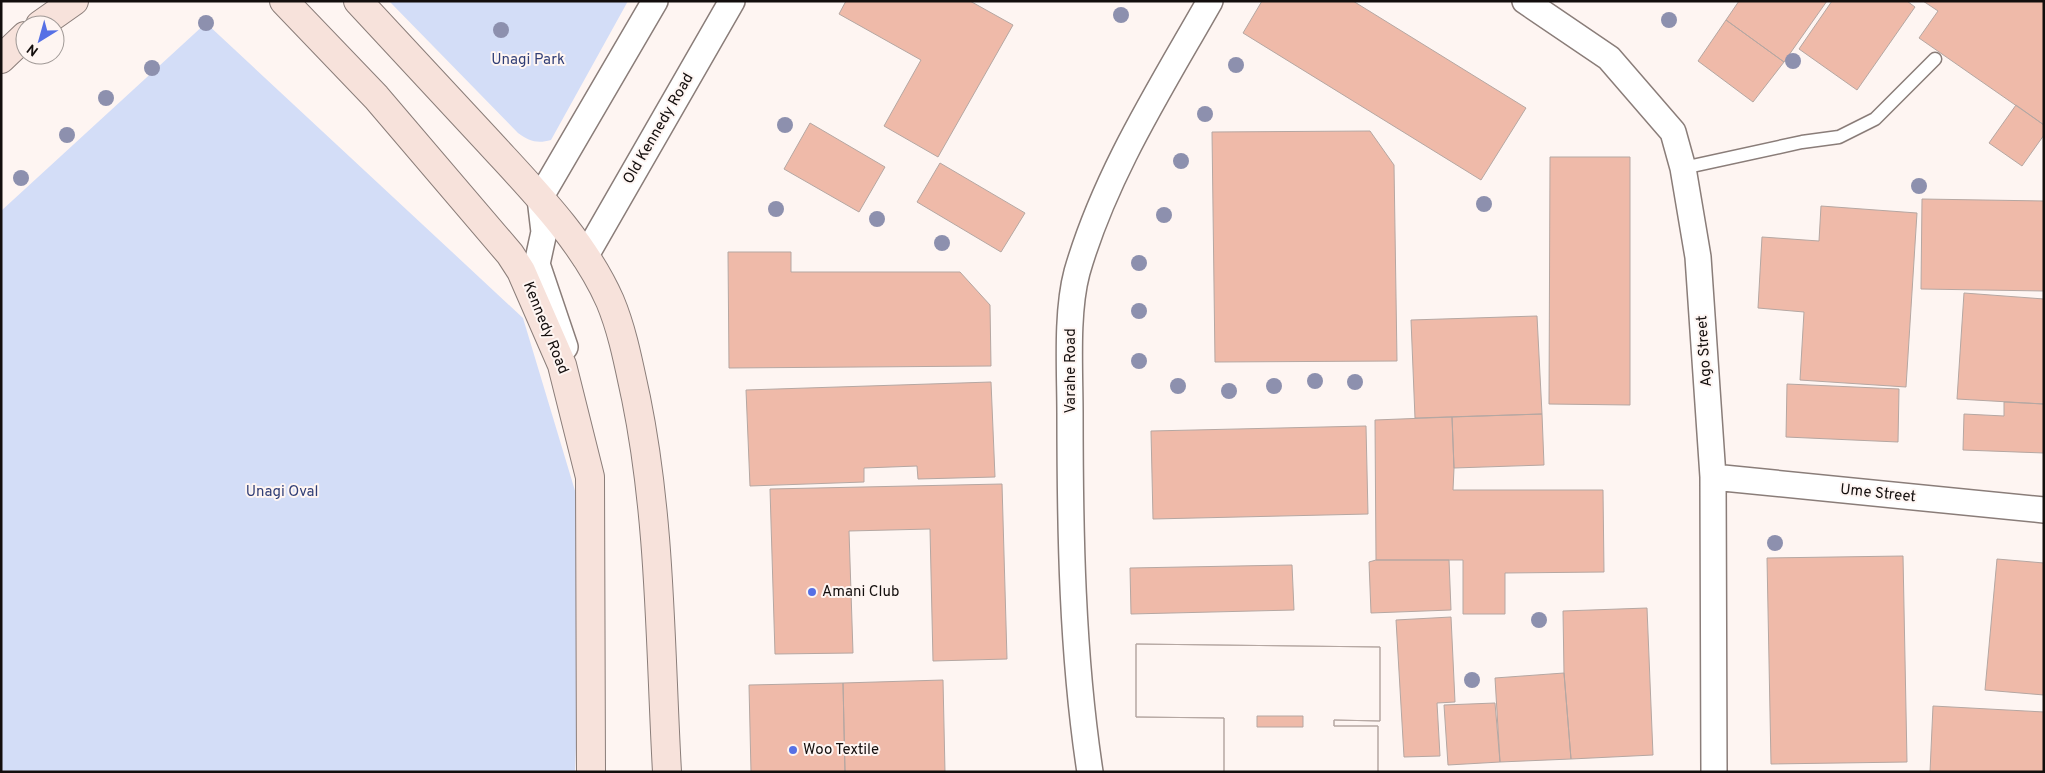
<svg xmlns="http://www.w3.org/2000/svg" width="2045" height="773" font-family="Overpass,sans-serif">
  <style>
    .green { fill: #d3ddf7 }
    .building { fill: #efbaa9; stroke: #b5a7a2; fill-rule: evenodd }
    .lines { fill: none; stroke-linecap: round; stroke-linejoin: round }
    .lane-casing { stroke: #8a7d79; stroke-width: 15 }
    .street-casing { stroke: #8a7d79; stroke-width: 28 }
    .secondary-casing { stroke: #8a7d79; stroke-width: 30 }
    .lane { stroke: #fff; stroke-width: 12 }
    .street { stroke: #fff; stroke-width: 25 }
    .secondary { stroke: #f7e2db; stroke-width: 28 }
    .tree { fill: #8d90ae }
    .poi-dot { fill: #5670e5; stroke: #fef5f2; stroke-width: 2 }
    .labels { text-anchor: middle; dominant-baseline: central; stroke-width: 4; stroke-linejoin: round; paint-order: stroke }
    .park-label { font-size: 15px; fill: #303e76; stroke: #fef5f2 }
    .street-label { font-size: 15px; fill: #130e0d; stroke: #fef5f2 }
    .poi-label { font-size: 15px; fill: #130e0d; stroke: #fef5f2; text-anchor: start }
  </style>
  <rect width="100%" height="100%" fill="#fef5f2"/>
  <path class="green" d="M389,1h239l-77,139c-14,4 -22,1 -33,-7z
    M206,23l317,295 62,206 -10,248h-574v-561z"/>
  <path class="building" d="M846,1h124l43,24 -75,132 -54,-31 37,-66 -82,-46z
    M1262,1h91l173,107 -45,72 -238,-147z
    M1739,1h88l-43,61 -58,-42z
    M1832,1h75l8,6 -58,83 -58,-41z
    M1923,1h121v124l-125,-87 19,-27z
    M1726,20l58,42 -31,40 -55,-41z
    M2016,105l28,20v10l-22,31 -33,-23z
    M810,123l75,44 -26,45 -75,-43z
    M1370,131l24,34 3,196 -182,1 -3,-230z
    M1550,157h80v248l-81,-1z
    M940,163l85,50 -24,39 -84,-50z
    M1922,199l122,2v90l-123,-2z
    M1821,206l96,7 -11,174 -106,-7 4,-68 -46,-4 4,-71 57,4z
    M728,252h63v20h169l30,33 1,61 -262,2z
    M1964,293l80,6v105l-87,-5z
    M1537,316l5,98 -127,4 -4,-98z
    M991,382l4,95 -77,2 -1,-13 -53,2v14l-114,4 -4,-96z
    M1787,384l112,5 -1,53 -112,-5z
    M2004,402l40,2v49l-81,-3 1,-36 40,2z
    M1542,414l2,51 -90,3 -2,-51z
    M1452,417l2,51 -1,22h150l1,82 -99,1v41h-42v-54h-87l-1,-140z
    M1366,426l2,88 -215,5 -2,-88z
    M1002,484l5,175 -74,2 -3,-132 -81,2 4,122 -78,1 -5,-165z
    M1903,556l4,206 -136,2 -4,-206z
    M1997,559l47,4v132l-59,-5z
    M1376,560h73l2,50 -80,3 -2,-51z
    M1292,565l2,45 -163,4 -1,-46z
    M1647,608l6,147 -82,4 -7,-86 -1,-62z
    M1451,617l4,85 -18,1 3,53 -36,1 -8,-137z
    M1136,644l244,3v74l-46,-1v6h44v46h-154v-54l-88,-1zM1257,716h46v11h-46z
    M1136,644l244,3v74l-46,-1v6h44v46h-154v-54l-88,-1z
    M1564,673l7,86 -71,3 -5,-84z
    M943,680l2,92h-100l-2,-89z
    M843,683l2,89h-94l-2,-87z
    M1495,703l5,59 -52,3 -4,-60z
    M1933,706l111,6v60h-114z"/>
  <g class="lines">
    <g class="lane-casing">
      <path id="lane" d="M1683,168l119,-26 37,-5 36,-18 60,-60"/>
    </g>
    <g class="street-casing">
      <path id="street" d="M1525,1l84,57 64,74 10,36 15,89 15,220 1,295
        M585,257l147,-256
        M565,347l-28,-83 7,-32 -4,-34 115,-197
        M1713,477l331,33
        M1090,772c-18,-118 -20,-240 -20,-359 0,-42 -4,-100 7,-141 28,-97 83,-183 133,-271"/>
    </g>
    <g class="secondary-casing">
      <path id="secondary" d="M284,1l92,96 134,157 11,17 41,94 28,112 1,295
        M358,1c44,47 87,94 131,141 44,48 94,98 121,159 13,31 19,65 26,97 25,123 24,249 31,374
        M40,25l34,-24
        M1,59l24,-23"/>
    </g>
    <use href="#lane" class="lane"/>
    <use href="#street" class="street"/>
    <use href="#secondary" class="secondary"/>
  </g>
  <g class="tree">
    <circle cx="1121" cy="15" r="8"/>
    <circle cx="1669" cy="20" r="8"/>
    <circle cx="206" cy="23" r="8"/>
    <circle cx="501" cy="30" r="8"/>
    <circle cx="1793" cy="61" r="8"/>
    <circle cx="1236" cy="65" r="8"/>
    <circle cx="152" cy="68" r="8"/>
    <circle cx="106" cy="98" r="8"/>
    <circle cx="1205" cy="114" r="8"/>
    <circle cx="785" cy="125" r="8"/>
    <circle cx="67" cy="135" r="8"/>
    <circle cx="1181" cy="161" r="8"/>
    <circle cx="21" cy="178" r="8"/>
    <circle cx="1919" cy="186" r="8"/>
    <circle cx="1484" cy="204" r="8"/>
    <circle cx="776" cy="209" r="8"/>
    <circle cx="1164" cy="215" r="8"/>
    <circle cx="877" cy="219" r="8"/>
    <circle cx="942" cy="243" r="8"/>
    <circle cx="1139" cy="263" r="8"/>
    <circle cx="1139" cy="311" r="8"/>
    <circle cx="1139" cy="361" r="8"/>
    <circle cx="1315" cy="381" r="8"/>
    <circle cx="1355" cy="382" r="8"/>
    <circle cx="1178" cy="386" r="8"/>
    <circle cx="1274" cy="386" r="8"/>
    <circle cx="1229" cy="391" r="8"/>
    <circle cx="1775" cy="543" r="8"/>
    <circle cx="1539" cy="620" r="8"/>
    <circle cx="1472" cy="680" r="8"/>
  </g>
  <g class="poi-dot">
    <circle cx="812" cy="592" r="5"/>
    <circle cx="793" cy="750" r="5"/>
  </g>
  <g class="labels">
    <g class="park-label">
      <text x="528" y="60">Unagi Park</text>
      <text x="282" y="492">Unagi Oval</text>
    </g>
    <g class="street-label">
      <text transform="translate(659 129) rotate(-60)">Old Kennedy Road</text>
      <text transform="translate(545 328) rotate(68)">Kennedy Road</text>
      <text transform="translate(1705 351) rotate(-94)">Ago Street</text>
      <text transform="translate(1071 371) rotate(-90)">Varahe Road</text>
      <text transform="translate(1878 494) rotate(6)">Ume Street</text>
    </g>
    <g class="poi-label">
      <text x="822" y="592">Amani Club</text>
      <text x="803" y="750">Woo Textile</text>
    </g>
  </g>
  <rect width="2045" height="773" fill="none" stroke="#130e0d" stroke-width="5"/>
  <g transform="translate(40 40) rotate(217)"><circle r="24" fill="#fef5f2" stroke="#a09996"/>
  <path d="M0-4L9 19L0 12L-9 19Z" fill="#5670e5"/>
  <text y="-8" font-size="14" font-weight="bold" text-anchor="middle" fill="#130e0d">N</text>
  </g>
</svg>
